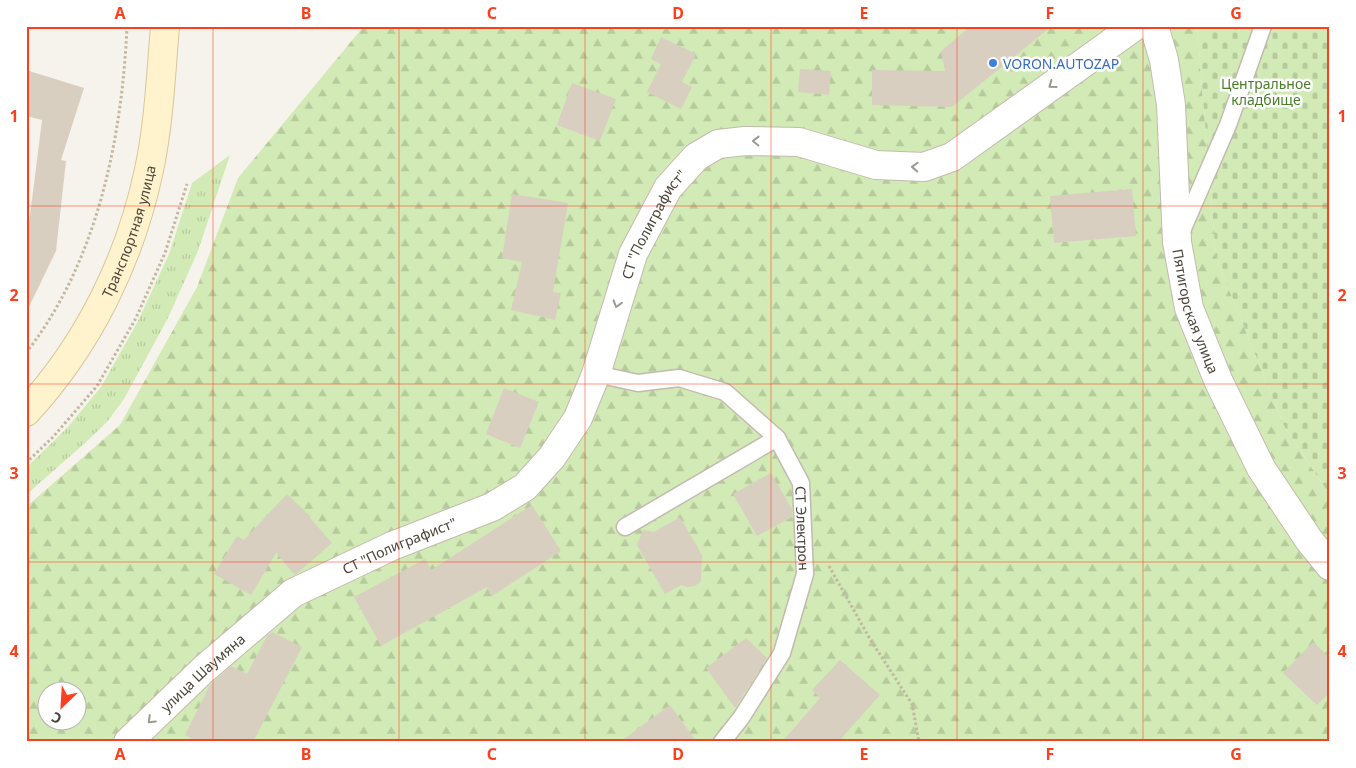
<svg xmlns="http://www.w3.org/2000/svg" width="1356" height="768" font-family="'Noto Sans',sans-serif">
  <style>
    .grass { fill: url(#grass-tufts) }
    .forest { fill: url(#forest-firs); fill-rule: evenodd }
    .cemetery { fill: url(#cemetery-stones) }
    .building { fill: #d8cfc1 }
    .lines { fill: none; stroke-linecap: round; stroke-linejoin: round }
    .service-casing { stroke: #c2bbae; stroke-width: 19 }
    .minor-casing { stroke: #c2bbae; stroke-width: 30 }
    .tertiary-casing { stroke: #c2bbae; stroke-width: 30 }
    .secondary-casing { stroke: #d6c79b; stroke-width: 30 }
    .path { stroke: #c4b79f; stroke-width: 3; stroke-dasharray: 2.5 2.5; stroke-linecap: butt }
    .service { stroke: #fff; stroke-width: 16 }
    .minor { stroke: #fff; stroke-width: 28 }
    .tertiary { stroke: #fff; stroke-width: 28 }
    .secondary { stroke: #fff3cd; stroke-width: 28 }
    .oneway { stroke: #9c9892 }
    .grid { fill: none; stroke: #fc3f1d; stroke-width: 1; stroke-opacity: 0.55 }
    .shop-dot { fill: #3f7fe0; stroke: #fff; stroke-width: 2 }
    .labels { text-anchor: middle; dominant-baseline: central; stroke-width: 5; stroke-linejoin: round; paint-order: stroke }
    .shop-label { font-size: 14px; fill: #366cbe; stroke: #fff; text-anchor: start }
    .park-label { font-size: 14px; fill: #4a7f2a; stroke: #fff }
    .street-label { font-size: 14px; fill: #4b4439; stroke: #fff }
    .neatline { fill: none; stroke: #fc3f1d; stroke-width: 2 }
    .grid-label { font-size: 16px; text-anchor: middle; font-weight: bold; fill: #fc3f1d }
  </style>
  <defs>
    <pattern id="grass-tufts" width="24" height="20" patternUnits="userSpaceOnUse" patternTransform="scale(1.25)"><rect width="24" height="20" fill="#d2eab5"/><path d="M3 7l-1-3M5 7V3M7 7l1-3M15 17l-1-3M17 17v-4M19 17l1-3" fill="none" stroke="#b6ca9c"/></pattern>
    <pattern id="forest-firs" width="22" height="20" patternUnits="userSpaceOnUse" patternTransform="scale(1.25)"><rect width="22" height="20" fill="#d2eab5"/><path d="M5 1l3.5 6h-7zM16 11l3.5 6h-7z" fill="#b6ca9c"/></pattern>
    <pattern id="cemetery-stones" width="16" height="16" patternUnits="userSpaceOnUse" patternTransform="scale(1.25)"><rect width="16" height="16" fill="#d2eab5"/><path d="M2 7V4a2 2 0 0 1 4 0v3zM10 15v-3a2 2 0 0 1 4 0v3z" fill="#b6ca9c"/></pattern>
  </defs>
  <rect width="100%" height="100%" fill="#f6f3ec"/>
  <path class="grass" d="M230,155l-32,96 -30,67 -44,81 -17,23 -21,20 -60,53v-27l41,-40 34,-41 37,-66 31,-67 23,-71z"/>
  <path class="forest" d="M364,26h833l19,231 68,169 46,69v247h-1304v-235l94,-82 77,-138 41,-109zM48,690h30v30h-30z"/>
  <path class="cemetery" d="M1197,26h133v469l-46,-69 -68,-169z"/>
  <path class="building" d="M971,26h81l-100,81 -80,-2v-35l73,1 -4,-20z
    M661,37l35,17 -14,28 10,5 -11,22 -34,-17 14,-28 -10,-5z
    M800,69l31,2 -2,24 -31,-3z
    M26,70l58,18 -23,72 5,1 -10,90 -30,62v-66l16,-127 -16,-4z
    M572,83l44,16 -16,42 -43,-16z
    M1132,189l4,47 -82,7 -4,-47z
    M512,194l56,9 -15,89 8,1 -6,27 -44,-10 11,-48 -20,-4z
    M504,388l35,14 -19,46 -34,-14z
    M771,473l21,36v8l-35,19 -24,-42z
    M287,494l24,23 -1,1 22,25 -37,32 -19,-22 -25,42 -37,-21 23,-38 7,4z
    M532,505l29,46 -69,45 -5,-9 -106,59 -27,-49 71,-38 6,11z
    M680,517l22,38 -1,26 -6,5 -7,1 -7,-2 -16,9 -28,-49 6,-15 11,2z
    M272,632l30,15 -49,95h-55l-13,-7 25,-50 21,-19 16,8 20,-38z
    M746,638l21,20 -32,50 -29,-40z
    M1313,642l17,16v34l-13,13 -34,-32z
    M840,660l40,35 -42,47h-56l38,-44 -8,-8z
    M670,705l27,37h-77z"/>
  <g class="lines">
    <g class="service-casing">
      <g id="service">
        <path d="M1181,233l47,-108 35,-99"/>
        <path id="s1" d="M596,374l42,9 41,-5 46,14 52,46 24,45 4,91 -23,79 -41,65 -19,24"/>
        <path d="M625,527l152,-89"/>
      </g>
    </g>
    <g class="minor-casing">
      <g id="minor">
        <path id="s2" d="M128,742l76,-73 89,-76 99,-47 100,-39 33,-20 27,-30 26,-39 18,-44 37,-120 35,-66 28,-31 22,-13 27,-3 54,1 77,23 48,2 28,-10 183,-131"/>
      </g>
    </g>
    <g class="tertiary-casing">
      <g id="tertiary">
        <path id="s3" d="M1154,26l10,34 7,45 6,137 12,66 29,72 43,88 48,72 21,26"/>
      </g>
    </g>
    <g class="secondary-casing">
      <g id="secondary">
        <path id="s4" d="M26,412c62,-67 104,-152 123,-242 10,-47 12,-96 16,-144"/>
      </g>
    </g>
    <path class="path" d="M26,353c71,-91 96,-213 101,-327
      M26,463l27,-26 44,-51 39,-68 29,-65 22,-69
      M829,566l41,73 42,65 7,38"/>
    <use href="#service" class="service"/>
    <use href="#minor" class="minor"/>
    <use href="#tertiary" class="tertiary"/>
    <use href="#secondary" class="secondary"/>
  </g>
  <defs><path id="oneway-chevron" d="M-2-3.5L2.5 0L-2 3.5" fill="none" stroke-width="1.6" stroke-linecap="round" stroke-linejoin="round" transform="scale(1.25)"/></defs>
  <g class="oneway">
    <use href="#oneway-chevron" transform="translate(1052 85) rotate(144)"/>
    <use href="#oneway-chevron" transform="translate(756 141) rotate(-179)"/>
    <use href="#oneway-chevron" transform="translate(915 167) rotate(-178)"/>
    <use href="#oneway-chevron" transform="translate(617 304) rotate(107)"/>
    <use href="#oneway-chevron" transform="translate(151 720) rotate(136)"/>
  </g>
  <path class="grid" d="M213,26v716M399,26v716M585,26v716M771,26v716M957,26v716M1143,26v716M26,206h1304M26,384h1304M26,562h1304"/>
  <circle class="shop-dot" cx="993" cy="63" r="5"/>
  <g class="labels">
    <g class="shop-label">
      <text x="1003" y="63">VORON.AUTOZAP</text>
    </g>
    <g class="park-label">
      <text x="1266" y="83">Центральное<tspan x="1266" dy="16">кладбище</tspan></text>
    </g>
    <g class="street-label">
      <text stroke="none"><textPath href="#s2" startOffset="774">СТ "Полиграфист"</textPath></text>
      <text stroke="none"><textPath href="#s4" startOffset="210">Транспортная улица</textPath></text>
      <text stroke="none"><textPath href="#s3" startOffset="290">Пятигорская улица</textPath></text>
      <text stroke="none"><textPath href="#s1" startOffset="298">СТ Электрон</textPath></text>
      <text stroke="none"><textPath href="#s2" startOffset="339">СТ "Полиграфист"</textPath></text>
      <text stroke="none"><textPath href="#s2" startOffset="102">улица Шаумяна</textPath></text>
    </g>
  </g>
  <rect width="1356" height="768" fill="none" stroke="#ffffff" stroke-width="55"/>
  <g transform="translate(62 706) rotate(205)"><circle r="24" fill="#ffffff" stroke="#b7b4b0"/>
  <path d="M0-4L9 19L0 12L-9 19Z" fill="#fc3f1d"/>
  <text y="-8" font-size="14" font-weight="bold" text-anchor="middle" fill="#4b4439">С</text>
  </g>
  <rect x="28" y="28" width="1300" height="712" class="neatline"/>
  <g class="grid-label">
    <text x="120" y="19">A</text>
    <text x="306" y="19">B</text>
    <text x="492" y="19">C</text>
    <text x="678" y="19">D</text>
    <text x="864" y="19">E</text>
    <text x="1050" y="19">F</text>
    <text x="1236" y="19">G</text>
    <text x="14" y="122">1</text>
    <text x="1342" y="122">1</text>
    <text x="14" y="301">2</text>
    <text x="1342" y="301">2</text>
    <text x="14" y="479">3</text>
    <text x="1342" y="479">3</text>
    <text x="14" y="657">4</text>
    <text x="1342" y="657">4</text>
    <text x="120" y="760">A</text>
    <text x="306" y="760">B</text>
    <text x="492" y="760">C</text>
    <text x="678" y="760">D</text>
    <text x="864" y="760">E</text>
    <text x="1050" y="760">F</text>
    <text x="1236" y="760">G</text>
  </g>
</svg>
